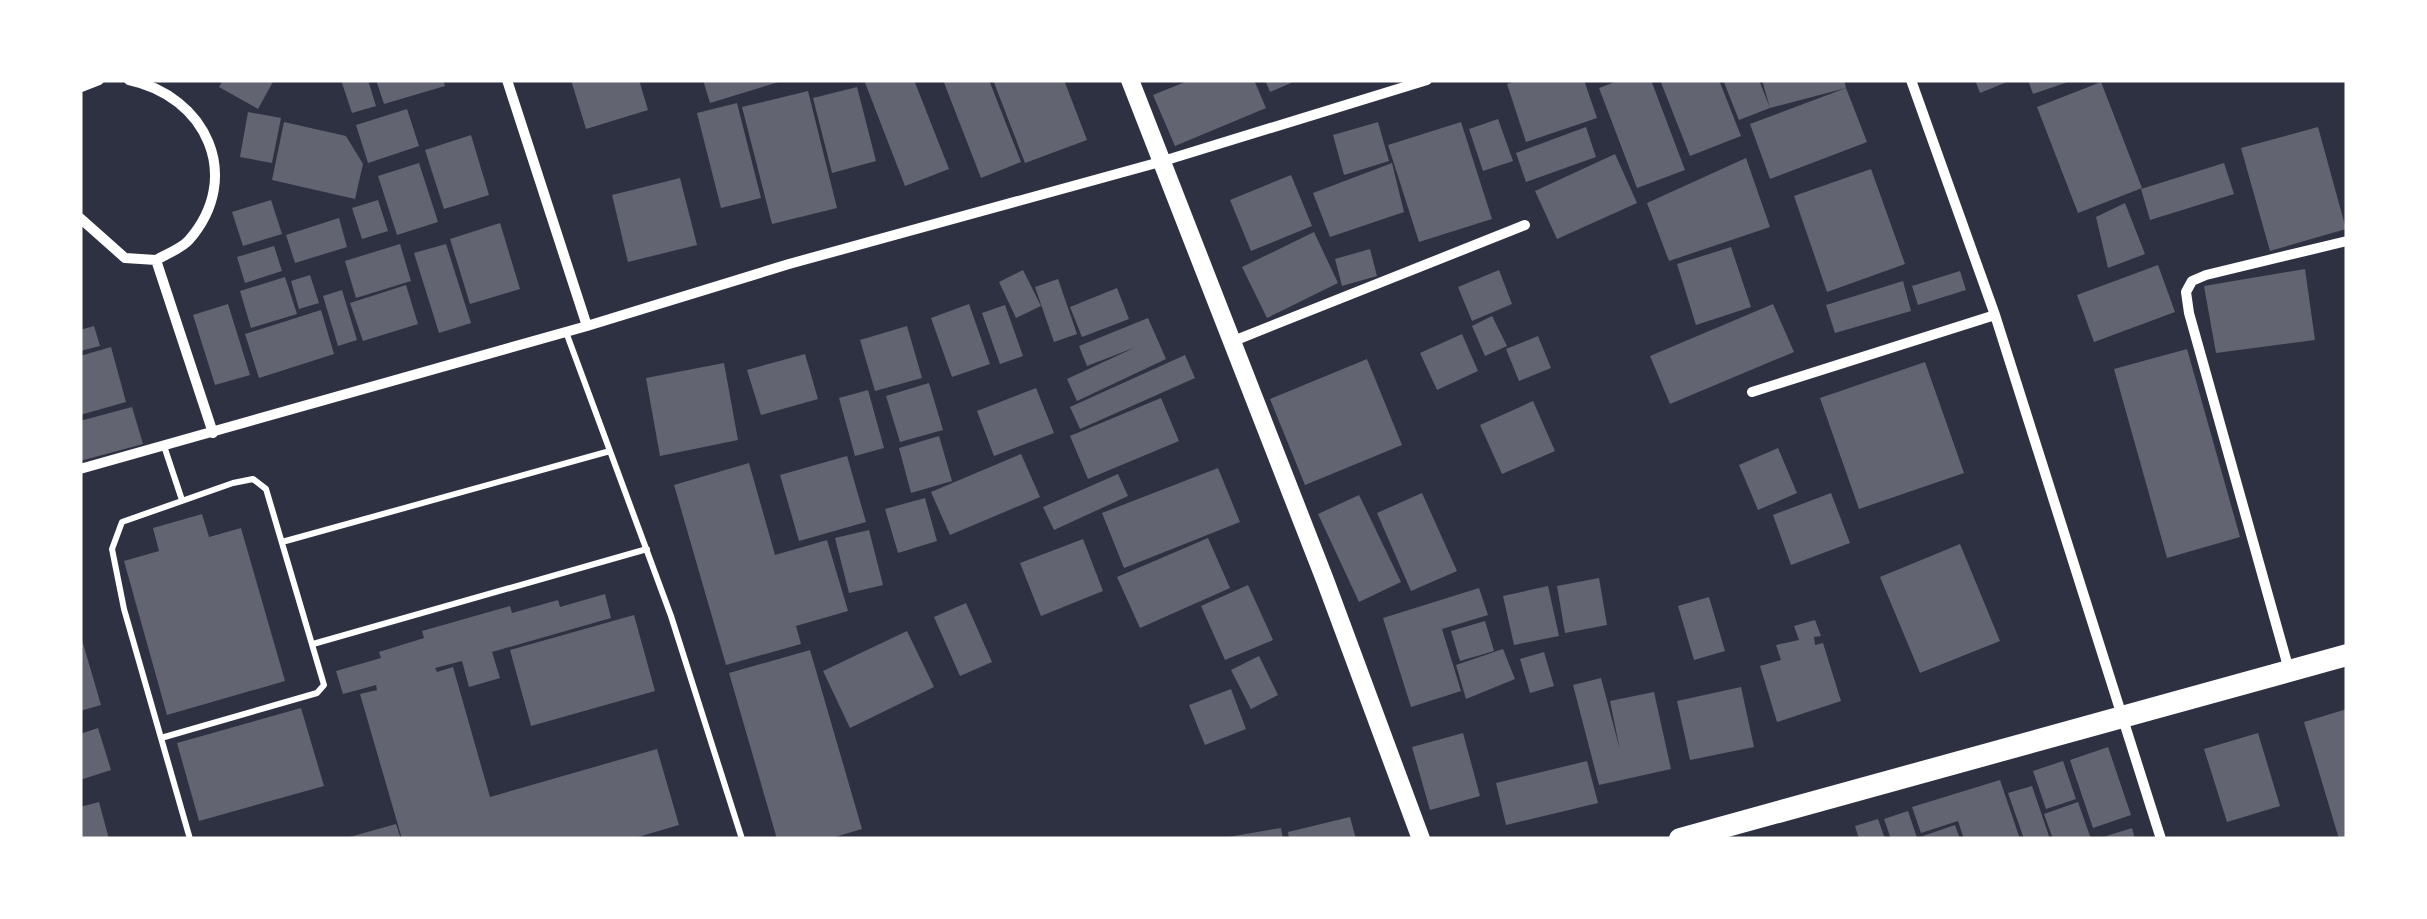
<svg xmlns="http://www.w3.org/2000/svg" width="2427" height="919" font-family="Barlow,sans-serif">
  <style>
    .building { fill: #626471 }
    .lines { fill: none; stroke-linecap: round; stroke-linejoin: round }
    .service { stroke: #fff; stroke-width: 6 }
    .minor { stroke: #fff; stroke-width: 10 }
    .tertiary { stroke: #fff; stroke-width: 18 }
    .trunk { stroke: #fff; stroke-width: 22 }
  </style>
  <rect width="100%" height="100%" fill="#2d3142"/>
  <path class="building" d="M223,80h51l-16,29 -39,-22z
    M341,80h27l8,26 -24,7z
    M376,80h67l2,6 -61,18z
    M571,80h68l9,30 -62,19z
    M703,80h79v1l-72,22z
    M864,80h50l35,89 -44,17z
    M943,80h46l32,82 -40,16z
    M993,80h71l23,60 -62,23z
    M1190,80h64l12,28 -91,38 -22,-51z
    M1265,80h33l-28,12z
    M1519,80h65l13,38 -71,24 -19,-58z
    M1620,80h31l34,90 -48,18 -38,-100z
    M1660,80h59l22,56 -51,20z
    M1723,80h36l11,28 -8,-28h82l2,8 -76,20 -31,12z
    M1975,80h37l-32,13z
    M2028,80h43v1l-38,13z
    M2101,82l41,106 -64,25 -41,-106z
    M857,87l19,74 -44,12 -19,-75z
    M1846,88l21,54 -97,37 -20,-55z
    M808,91l29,117 -65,16 -30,-117z
    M737,103l24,95 -40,10 -24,-95z
    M407,109l12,37 -51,17 -12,-38z
    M248,112l33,6 -9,45 -32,-6z
    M1498,119l15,42 -30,10 -14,-42z
    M284,122l62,14 17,28 -8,35 -83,-19z
    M1378,122l11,39 -45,14 -11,-40z
    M1461,122l31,97 -73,23 -31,-97z
    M1586,127l10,30 -70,25 -10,-29z
    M2318,127l28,102 -76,22 -29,-103z
    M471,135l18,60 -45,14 -19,-59z
    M1615,154l22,49 -80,36 -22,-48z
    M1746,158l24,69 -101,34 -22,-58z
    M419,163l19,59 -41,13 -19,-59z
    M1392,163l12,49 -74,25 -17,-44z
    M2224,163l10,31 -84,26 -9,-31z
    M1871,169l34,95 -78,28 -33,-96z
    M1291,175l21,51 -61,25 -21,-51z
    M680,178l17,67 -69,17 -16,-67z
    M271,200l11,34 -39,12 -11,-34z
    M378,200l10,31 -26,8 -10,-31z
    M2125,203l20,51 -37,14 -12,-51z
    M339,218l8,29 -52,16 -9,-28z
    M500,223l20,66 -50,15 -20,-65z
    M1314,232l24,51 -71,35 -25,-51z
    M400,244l11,37 -55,17 -11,-37z
    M446,244l25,79 -32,10 -25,-80z
    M274,246l8,25 -37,12 -8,-26z
    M1731,247l20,60 -55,18 -19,-61z
    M1370,249l7,27 -35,10 -7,-27z
    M2158,265l17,47 -81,30 -17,-47z
    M2305,269l10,71 -99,13 -12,-67z
    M1023,270l18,36 -25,12 -17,-36z
    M1499,270l13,34 -40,17 -14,-34z
    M1960,271l6,19 -48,15 -6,-19z
    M310,275l9,28 -20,6 -8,-28z
    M285,277l12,37 -46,14 -11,-37z
    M1058,279l19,55 -23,8 -19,-55z
    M1903,281l8,30 -76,22 -9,-28z
    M406,285l12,39 -55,17 -13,-38z
    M1117,288l12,31 -47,18 -12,-30z
    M342,290l15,50 -19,6 -15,-50z
    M228,304l22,71 -35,10 -22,-70z
    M969,304l21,60 -38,13 -21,-59z
    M1773,304l21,48 -124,52 -20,-48z
    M1005,305l18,51 -23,8 -18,-51z
    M321,310l13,44 -75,24 -14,-44z
    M1492,316l15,30 -22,10 -13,-30z
    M1148,318l18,41 -89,42 -10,-22 69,-32 -49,19 -8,-20z
    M94,326l6,20 -20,5v-21z
    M907,326l15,52 -47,13 -15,-51z
    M1462,334l16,37 -41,19 -17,-37z
    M1538,336l13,32 -32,13 -13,-32z
    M111,347l15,55 -46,13v-59z
    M2187,349l53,188 -73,21 -53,-189z
    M805,354l13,45 -57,16 -14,-45z
    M1185,355l10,23 -115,51 -10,-22z
    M1367,359l35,86 -97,40 -35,-86z
    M1925,362l39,111 -105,36 -39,-111z
    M724,363l14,77 -78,16 -14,-78z
    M929,383l14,47 -43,12 -14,-46z
    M1036,388l18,45 -60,23 -17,-45z
    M868,390l16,58 -29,8 -16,-58z
    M1161,398l18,43 -91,38 -18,-43z
    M1533,401l22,50 -53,23 -22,-49z
    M132,407l11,37 -63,17v-40z
    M939,436l13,45 -41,12 -12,-45z
    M1778,448l19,45 -39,17 -19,-45z
    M1021,454l19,43 -90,38 -19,-43z
    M847,456l19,66 -67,19 -19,-66z
    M749,463l26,92 52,-15 21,71 -52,15 5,18 -75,21 -52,-180z
    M1218,468l22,54 -116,46 -22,-55z
    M1118,474l10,22 -74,34 -11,-23z
    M1422,493l35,78 -46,20 -34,-78z
    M1831,493l19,50 -59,22 -18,-50z
    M1359,495l42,87 -42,20 -41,-88z
    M925,498l12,43 -39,12 -13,-44z
    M202,514l7,23 32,-9 44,153 -118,34 -43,-154 35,-10 -6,-23z
    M869,530l14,55 -34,8 -14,-55z
    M1208,538l22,50 -90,40 -23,-51z
    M1083,539l20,52 -62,25 -21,-53z
    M1960,544l40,97 -80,32 -40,-96z
    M1599,578l8,47 -42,8 -8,-47z
    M1248,585l25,55 -48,20 -24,-54z
    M1548,586l11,50 -45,9 -11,-49z
    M1479,588l9,27 -46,14 19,62 -50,16 -28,-89z
    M605,594l6,24 -119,34 8,26 -31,9 -7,-26 -27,7 2,4 16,-5 37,130 167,-48 22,76 -48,14h-229l-42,-145 17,-4 -1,-5 -33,9 -7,-23 45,-13 -2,-6 45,-14 -2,-7 88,-25 2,7 46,-13 2,7z
    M1709,597l16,54 -31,9 -16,-54z
    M966,603l26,59 -32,14 -26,-59z
    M634,615l21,76 -124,35 -21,-76z
    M1815,620l6,16 -7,1 1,8 8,-2 18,58 -64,21 -17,-56 21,-6 -5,-15 23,-5 -5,-14z
    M1485,621l9,30 -34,10 -9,-30z
    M907,631l27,56 -84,41 -27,-57z
    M80,633l21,72 -21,6z
    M1503,649l12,30 -49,20 -10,-34z
    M810,650l52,179 -34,10h-51l-48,-166z
    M1544,652l10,34 -24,7 -10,-34z
    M1259,656l19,39 -27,14 -20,-39z
    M1601,678l19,72 -10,-49 44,-9 17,77 -72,16 -26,-100z
    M1741,687l13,60 -64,13 -13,-59z
    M1231,689l15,40 -41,16 -16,-40z
    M301,708l23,78 -125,35 -22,-78z
    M2347,709v130h-8l-35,-117z
    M98,728l13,42 -31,10v-46z
    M1463,733l17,63 -50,14 -18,-63z
    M2258,733l22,73 -53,16 -23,-73z
    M2108,747l23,68 -38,13 -23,-68z
    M1587,761l11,42 -92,22 -10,-42z
    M2063,761l13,38 -30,10 -13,-38z
    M2000,780l20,59h-56l-6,-18 -37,12 -9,-26z
    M2032,786l18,53h-26l-16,-46z
    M99,802l10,37h-29v-32z
    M2078,802l13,37h-38l-9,-25z
    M1908,811l9,27 38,-13 5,14h-69l-7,-20z
    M1350,817l6,22h-67l-1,-7z
    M1878,819l7,20h-26l-4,-13z
    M396,824l5,15h-55v-1z
    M1281,828l2,11h-55v-2z
    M2132,828l3,11h-34l-1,-1z"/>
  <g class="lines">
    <path class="service" d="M566,332l105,284 71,223
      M164,446l18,54
      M282,542l328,-91
      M313,644l334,-95
      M161,738l156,-45 7,-8 -58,-196 -13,-10 -20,4 -111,39 -10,27 12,60 66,230"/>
    <path class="minor" d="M129,80c77,16 115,97 60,160 -8,9 -23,14 -33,20
      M507,80l80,246
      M1911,80l84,235 166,524
      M81,87l18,-7
      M80,218l45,40 31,2 57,173
      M1231,342l294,-117
      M1752,392l243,-77
      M80,469l507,-143 202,-62 371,-102 267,-82
      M2289,670l-100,-357 -3,-21 6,-11 14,-6 141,-34"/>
    <path class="tertiary" d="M1130,80l195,500 96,259"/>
    <path class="trunk" d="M1680,839l667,-184"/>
  </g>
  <rect width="2427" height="919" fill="none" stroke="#ffffff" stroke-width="165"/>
</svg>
